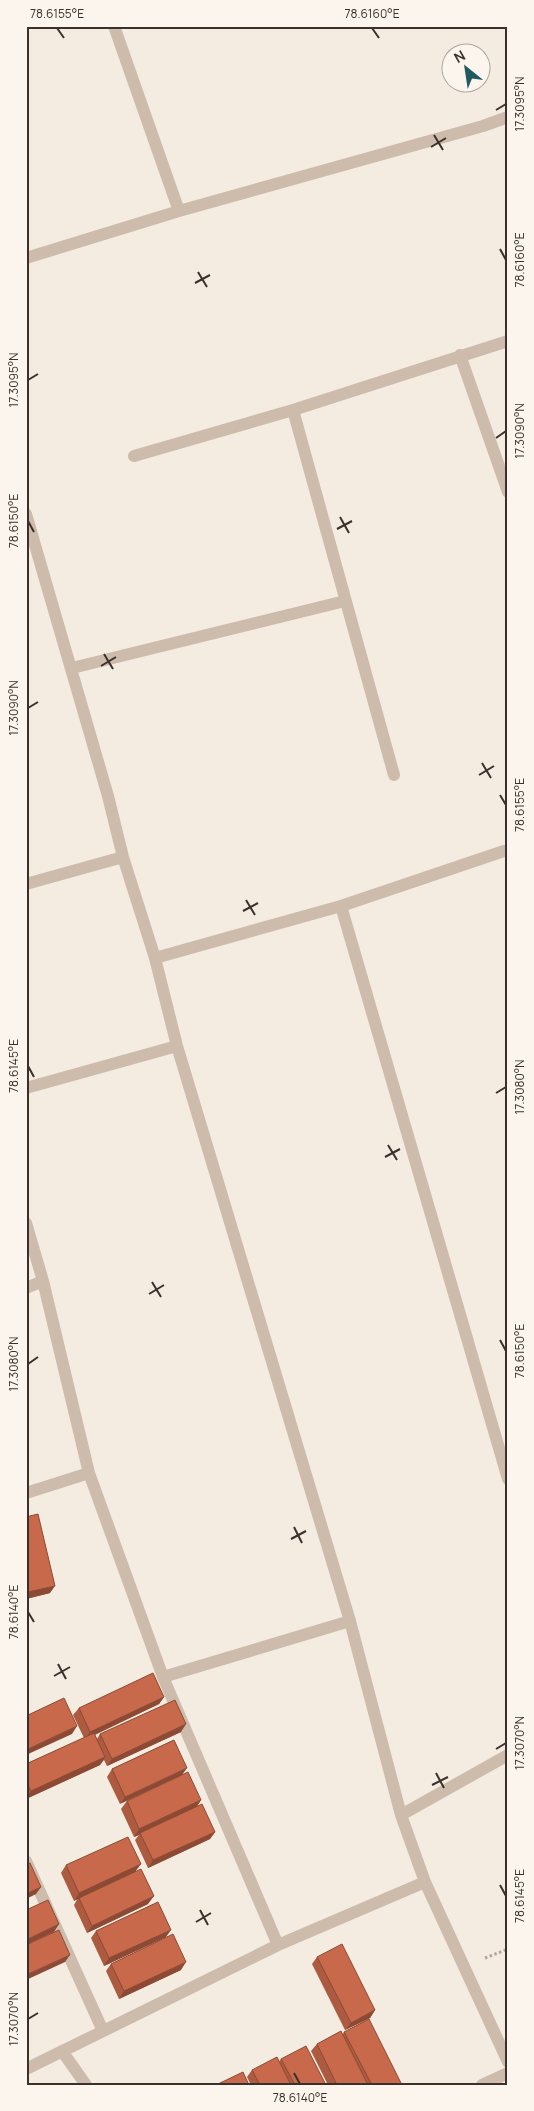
<svg xmlns="http://www.w3.org/2000/svg" width="534" height="2111" font-family="Manrope,sans-serif">
  <style>
    .lines { fill: none; stroke-linecap: round; stroke-linejoin: round }
    .path { stroke: #b9a596; stroke-width: 3; stroke-dasharray: 2.5 2.5; stroke-linecap: butt }
    .street { stroke: #cdbbac; stroke-width: 12 }
    .wall { fill: #ac5a40 }
    .shaded-wall { fill: #8c4a34 }
    .building { fill: #c8694b; stroke: #8c4a34 }
    .ticks { fill: none; stroke: #3b302b; stroke-width: 2 }
    .neatline { fill: none; stroke: #3b302b; stroke-width: 2 }
    .ticks-label { font-size: 12px; text-anchor: middle; fill: #3b302b }
  </style>
  <rect width="100%" height="100%" fill="#f4ebe1"/>
  <g class="lines">
    <path class="path" d="M485,1958l23,-9"/>
    <path class="street" d="M114,26l65,185
      M26,258l153,-47 304,-85 25,-9
      M460,355l48,137
      M293,410l101,365
      M134,456l159,-46 215,-69
      M26,514l82,282 15,61 32,101 22,88 173,575 51,194 24,67 83,180
      M72,668l273,-67
      M26,884l97,-27
      M341,906l167,573
      M155,958l186,-52 163,-55 4,1
      M26,1088l151,-42
      M26,1223l17,58 46,192 74,204 115,268
      M26,1288l17,-7
      M26,1493l63,-20
      M163,1677l187,-56
      M401,1815l107,-60
      M26,1861l77,170
      M62,2051l24,34
      M26,2069l252,-124 147,-63
      M482,2085l26,-12"/>
  </g>
  <path class="wall" d="M26,1517l24,76 -24,6z
    M164,1697l-5,7 -64,31 2,4 3,-5 81,-2 -74,34 -3,-6 -4,5 -74,34v-35l58,-26 -11,-23 6,-7z
    M174,1740l-54,64 -13,-27 5,-8z
    M201,1800l-4,6 18,26 -5,7 -62,29 -13,-28 4,-5 -5,2 -13,-28 6,-8z
    M66,1865l70,6 12,33 -61,29 -13,-28 4,-7 -4,3 -13,-28z
    M96,1931l70,6 -62,29 -13,-28z
    M317,1957l58,53 -5,8 -25,12 -33,-66z
    M111,1964l70,6 -62,29 -13,-28z
    M344,2032l58,53h-74l-17,-34 6,-7 26,-10z
    M281,2059l45,26h-75l-4,-8 5,-7 27,-8z"/>
  <path class="shaded-wall" d="M55,1586l-5,7 -24,6v-4l2,-3z
    M164,1697l-5,7 -74,35 5,-7z
    M186,1724l-5,8 -74,34 5,-7z
    M77,1726l-5,8 -46,21v-5z
    M105,1757l-5,8 -74,34 5,-8z
    M187,1768l-5,7 -62,29 5,-7z
    M201,1800l-5,8 -56,25 -1,2 -5,2 5,-8z
    M215,1832l-5,7 -62,29 5,-8z
    M141,1864l-6,8 -61,29 5,-8z
    M41,1887l-5,7 -10,5v-5z
    M154,1896l-6,8 -61,29 5,-7z
    M59,1924l-5,8 -28,13v-5z
    M171,1930l-5,7 -62,29 5,-8z
    M70,1955l-5,7 -39,18v-5z
    M186,1962l-5,8 -62,29 5,-8z
    M375,2010l-5,8 -25,12 6,-7z"/>
  <path class="building" d="M38,1514l17,72 -27,6 -2,-9v-66z
    M153,1673l11,24 -74,35 -11,-24z
    M64,1698l13,28 -51,24v-34z
    M175,1700l11,24 -74,35 -12,-25z
    M94,1733l11,24 -74,34 -5,-10v-17z
    M174,1740l13,28 -62,29 -13,-28z
    M188,1772l13,28 -62,29 -12,-28z
    M202,1804l13,28 -62,28 -13,-27z
    M128,1837l13,27 -62,29 -13,-28z
    M30,1863l11,24 -15,7v-30z
    M141,1869l13,27 -62,30 -13,-28z
    M48,1900l11,24 -33,16v-30z
    M158,1902l13,28 -62,28 -13,-27z
    M59,1930l11,25 -44,20v-30z
    M173,1934l13,28 -62,29 -13,-27z
    M342,1944l33,66 -24,13 -34,-66z
    M369,2019l33,66h-30l-28,-53z
    M341,2031l27,54h-31l-20,-41z
    M306,2046l20,39h-31l-14,-26z
    M277,2057l14,28h-31l-8,-15z
    M243,2072l6,13h-31v-1z"/>
  <path class="ticks" d="M57,28l7,10M372,28l7,10M496,110l10,-6M434,135l9,15M431,147l15,-9M500,249l6,11M198,272l9,15M195,283l15,-8M28,380l10,-6M496,438l10,-7M340,517l9,16M28,521l6,11M337,529l15,-8M104,654l9,15M101,666l15,-9M28,708l10,-6M482,763l9,15M479,775l15,-9M500,795l6,10M246,900l9,15M243,911l15,-8M28,1066l6,11M496,1093l10,-6M388,1145l9,15M385,1157l15,-8M152,1282l9,15M149,1294l15,-9M500,1340l6,11M28,1364l10,-7M294,1527l8,16M291,1539l15,-8M28,1612l6,10M58,1664l8,15M54,1676l16,-9M496,1749l10,-6M436,1773l8,15M432,1785l16,-8M500,1885l6,11M200,1910l8,15M196,1922l15,-9M28,2019l10,-6M294,2073l6,11"/>
  <rect width="534" height="2111" fill="none" stroke="#fbf5ee" stroke-width="55"/>
  <g transform="translate(466 68) rotate(330)"><circle r="24" fill="#fbf5ee" stroke="#aea6a0"/>
  <path d="M0-4L9 19L0 12L-9 19Z" fill="#1f5a5e"/>
  <text y="-8" font-size="14" font-weight="bold" text-anchor="middle" fill="#3b302b">N</text>
  </g>
  <rect x="28" y="28" width="478" height="2056" class="neatline"/>
  <g class="ticks-label">
    <text x="57" y="18">78.6155°E</text>
    <text x="372" y="18">78.6160°E</text>
    <text transform="translate(520 104) rotate(-90)" y="4">17.3095°N</text>
    <text transform="translate(520 260) rotate(-90)" y="4">78.6160°E</text>
    <text transform="translate(14 380) rotate(-90)" y="4">17.3095°N</text>
    <text transform="translate(520 431) rotate(-90)" y="4">17.3090°N</text>
    <text transform="translate(14 521) rotate(-90)" y="4">78.6150°E</text>
    <text transform="translate(14 708) rotate(-90)" y="4">17.3090°N</text>
    <text transform="translate(520 805) rotate(-90)" y="4">78.6155°E</text>
    <text transform="translate(14 1066) rotate(-90)" y="4">78.6145°E</text>
    <text transform="translate(520 1087) rotate(-90)" y="4">17.3080°N</text>
    <text transform="translate(520 1351) rotate(-90)" y="4">78.6150°E</text>
    <text transform="translate(14 1364) rotate(-90)" y="4">17.3080°N</text>
    <text transform="translate(14 1612) rotate(-90)" y="4">78.6140°E</text>
    <text transform="translate(520 1743) rotate(-90)" y="4">17.3070°N</text>
    <text transform="translate(520 1896) rotate(-90)" y="4">78.6145°E</text>
    <text transform="translate(14 2019) rotate(-90)" y="4">17.3070°N</text>
    <text x="300" y="2102">78.6140°E</text>
  </g>
</svg>
